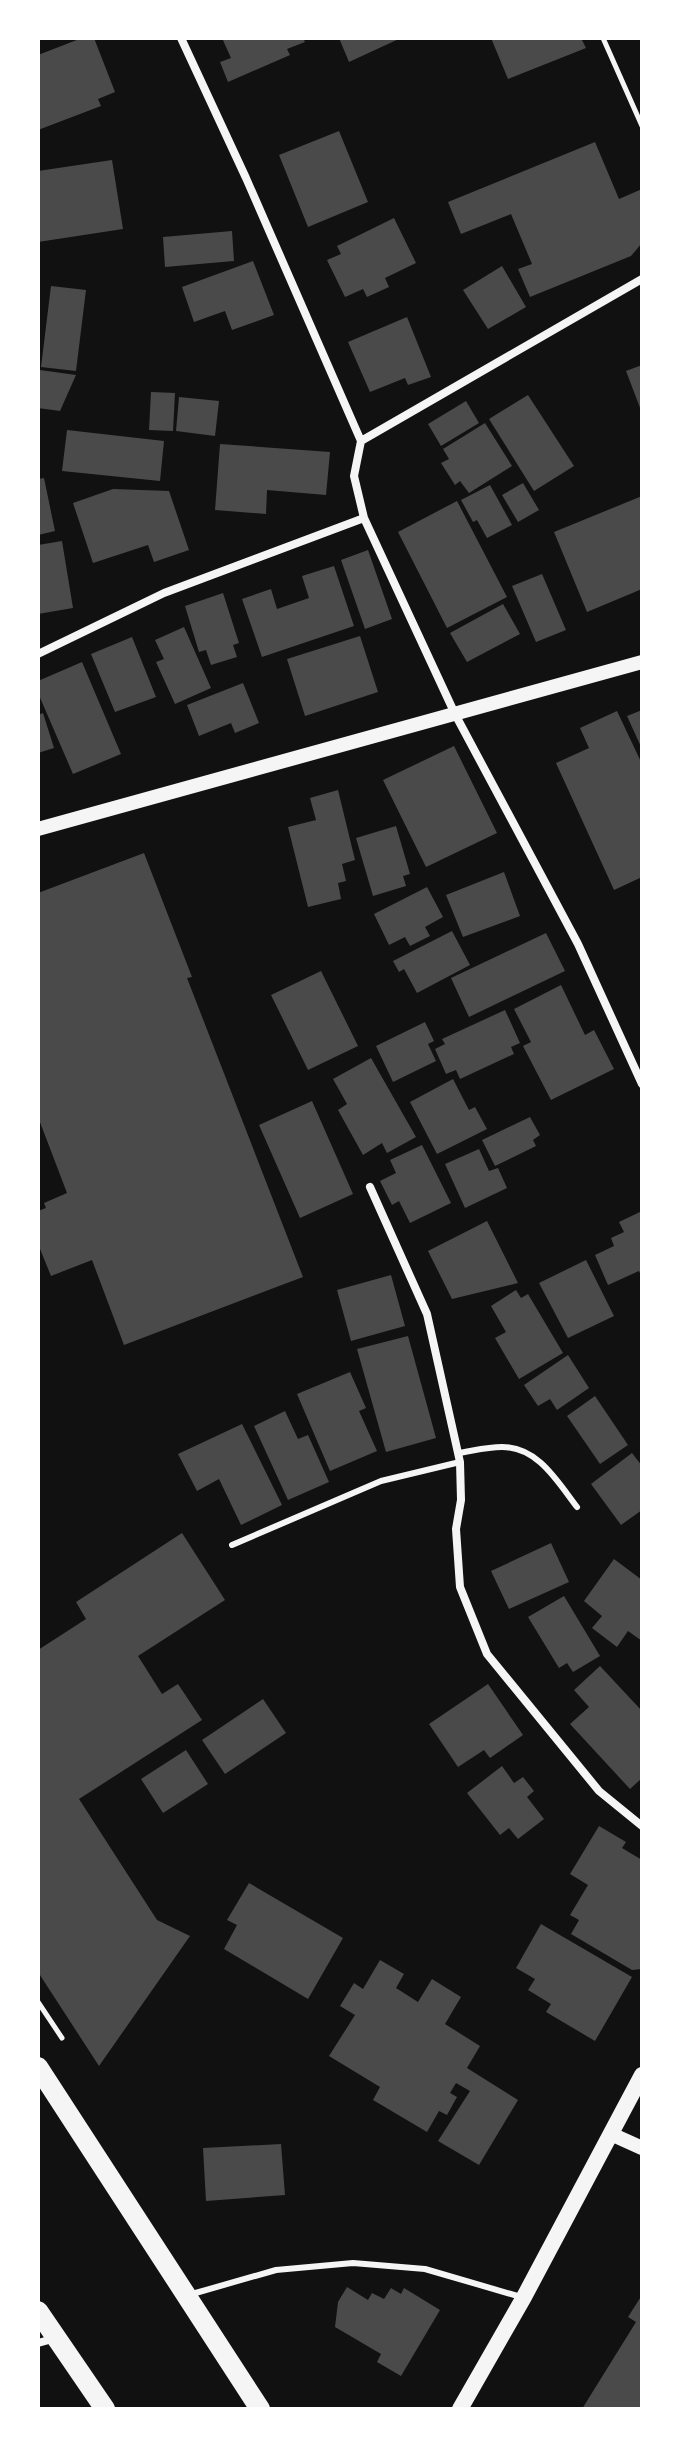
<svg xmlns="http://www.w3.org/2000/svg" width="680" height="2447" font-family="Helvetica,sans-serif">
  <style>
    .building { fill: #4a4a4a }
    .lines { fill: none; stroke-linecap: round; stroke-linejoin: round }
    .path { stroke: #f5f5f5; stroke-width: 5 }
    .service { stroke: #f5f5f5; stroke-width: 6 }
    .minor { stroke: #f5f5f5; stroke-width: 8 }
    .tertiary { stroke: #f5f5f5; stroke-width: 14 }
    .secondary { stroke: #f5f5f5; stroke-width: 16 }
    .primary { stroke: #f5f5f5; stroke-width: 20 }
  </style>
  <rect width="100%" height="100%" fill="#111"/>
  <path class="building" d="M82,38h12l21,54 -17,7 3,7 -63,24v-75z
    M222,38h81l2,4 -18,7 3,6 -62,27 -8,-20 11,-4z
    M339,38h62l-52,24z
    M491,38h90l5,10 -78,31z
    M339,131l29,71 -60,25 -29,-72z
    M595,142l24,57 23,-10v54l-11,13 -101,41 -12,-28 14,-5 -21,-50 -50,20 -13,-32z
    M112,160l11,69 -85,13v-71z
    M394,218l22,45 -31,15 4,9 -22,10 -4,-8 -18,8 -18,-37 14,-6 -4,-8z
    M232,231l2,30 -69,6 -2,-30z
    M253,261l21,54 -42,15 -7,-19 -31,11 -12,-35z
    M502,266l24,41 -38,22 -25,-39z
    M51,286l35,4 -10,81 -35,-4z
    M407,317l24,60 -23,8 -3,-7 -35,14 -22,-50z
    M642,365v48l-16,-42z
    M40,370l36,5 -16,36 -22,-3z
    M151,392l24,1 -2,38 -24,-1z
    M528,395l46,71 -40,25 -45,-72z
    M179,397l40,4 -4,35 -39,-5z
    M466,401l13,22 -38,23 -13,-22z
    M485,423l27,43 -43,27 -9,-12 -5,4 -14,-22 8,-4 -6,-10z
    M67,430l97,11 -4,40 -98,-10z
    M220,444l110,8 -4,43 -59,-5 -1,24 -51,-4z
    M44,478l11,53 -17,4v-56z
    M523,483l16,27 -21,12 -16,-27z
    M490,485l22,40 -25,13 -10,-18 -4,2 -12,-22z
    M113,489l56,2 20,59 -35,12 -6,-17 -55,18 -20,-60z
    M642,496v93l-55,23 -33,-80z
    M457,501l50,96 -60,31 -49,-96z
    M62,541l11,67 -35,6v-69z
    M368,550l24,69 -27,10 -24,-69z
    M334,566l20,60 -92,31 -20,-58 29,-10 6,20 32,-11 -7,-22z
    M542,574l24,56 -30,12 -24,-56z
    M223,593l16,50 -6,2 4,12 -26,8 -5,-15 -7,2 -14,-46z
    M503,604l17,30 -53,28 -17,-29z
    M184,627l27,61 -36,16 -19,-42 8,-3 -9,-19z
    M360,636l18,56 -73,24 -18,-57z
    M132,637l24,60 -41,15 -24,-58z
    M82,662l39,92 -48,20 -35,-81v-12z
    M243,683l16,40 -24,10 -4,-10 -32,13 -12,-31z
    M642,710v39l-15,-33z
    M617,711l25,53v113l-28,13 -58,-127 33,-15 -9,-20z
    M43,713l11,35 -16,5v-38z
    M454,746l43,87 -71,34 -43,-87z
    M338,790l17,70 -13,4 4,17 -8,2 3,16 -33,8 -20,-80 28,-7 -6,-22z
    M396,826l14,48 -7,2 3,10 -33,10 -17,-58z
    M144,853l48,124 -5,1 116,299 -179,68 -32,-85 -41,16 -13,-32v-33l8,-3 -2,-5 23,-10 -29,-76v-224z
    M504,872l16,44 -57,21 -17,-42z
    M427,887l16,30 -18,10 5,9 -20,10 -5,-9 -16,8 -15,-31z
    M452,931l18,34 -53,28 -13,-24 -5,3 -6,-11z
    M546,933l19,38 -96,46 -18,-39z
    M321,971l37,75 -50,24 -37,-75z
    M561,985l24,50 9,-5 20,39 -63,31 -28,-54 8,-4 -17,-33z
    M505,1010l15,33 -9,4 3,7 -54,25 -4,-9 -10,4 -11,-25 10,-5 -3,-5z
    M425,1022l9,19 -6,3 8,17 -43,21 -17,-36z
    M371,1058l45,79 -29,16 -5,-10 -19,12 -25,-45 9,-6 -14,-25z
    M453,1079l16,31 6,-3 12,22 -50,25 -27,-52z
    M312,1101l41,93 -53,24 -41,-93z
    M530,1117l10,18 -7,5 3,6 -41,20 -13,-26z
    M422,1145l29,58 -41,20 -11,-22 -7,4 -12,-24 16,-8 -6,-13z
    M479,1149l10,22 9,-3 9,20 -42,20 -20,-44z
    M642,1211v67l-3,-7 -31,14 -13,-30 19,-9 -3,-8 13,-6 -5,-10z
    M487,1221l31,62 -66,16 -24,-48z
    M586,1260l28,56 -46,22 -29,-55z
    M391,1275l14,51 -54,15 -14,-51z
    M516,1290l5,8 7,-4 35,59 -44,26 -24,-41 11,-6 -15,-26z
    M408,1336l28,102 -50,14 -29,-103z
    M568,1355l21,33 -32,22 -7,-11 -12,7 -14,-21z
    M350,1372l16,36 -7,3 18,40 -47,20 -33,-77z
    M595,1396l33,49 -28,19 -33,-48z
    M285,1411l13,28 10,-4 21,47 -41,18 -34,-74z
    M242,1424l40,81 -41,20 -22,-46 -22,12 -19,-37z
    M632,1453l10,13v44l-21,15 -30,-41z
    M182,1533l43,67 -87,56 24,38 16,-10 24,36 -123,79 78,121 33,16 -91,130 -61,-94v-322l48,-31 -10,-17z
    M551,1543l18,39 -60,27 -18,-38z
    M614,1559l28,21v61l-14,-10 -11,16 -25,-19 10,-12 -18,-15z
    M564,1596l36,60 -27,16 -6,-9 -8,5 -31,-51z
    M600,1666l42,45v67l-12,11 -60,-65 19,-17 -15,-17z
    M488,1684l35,51 -33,23 -6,-8 -26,17 -29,-43z
    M263,1699l23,34 -61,41 -23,-34z
    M186,1750l22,34 -45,29 -22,-34z
    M502,1766l12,17 9,-6 11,14 -7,6 17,22 -26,20 -9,-11 -9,7 -33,-42z
    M599,1826l27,16 -4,6 20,12v109l-10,1 -61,-36 8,-14 -9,-5 18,-30 -18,-11z
    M249,1883l94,55 -35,61 -84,-50 13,-24 -10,-5z
    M541,1924l91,53 -37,64 -49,-29 5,-8 -23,-14 7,-11 -19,-11z
    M380,1960l24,14 -8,14 22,14 14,-23 29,18 -16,27 35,22 -13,22 51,32 -39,65 -41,-24 32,-50 -14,-8 -6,10 7,4 -10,18 -8,-4 -12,21 -54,-32 7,-13 -51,-31 26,-41 -15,-9 14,-23 9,6z
    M281,2144l4,51 -79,6 -3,-53z
    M347,2287l21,13 4,-7 12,6 7,-11 10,6 3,-6 36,22 -39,66 -24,-14 4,-8 -46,-27 3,-25z
    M642,2295v114h-60l54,-87 -8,-5z"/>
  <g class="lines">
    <path class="path" d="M603,38l39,88
      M38,2002l24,36"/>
    <path class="service" d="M458,1453c14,-2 29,-6 44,-6 36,0 55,34 75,60
      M232,1545l149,-64 79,-19
      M192,2294l84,-24 77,-7 72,6 96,28"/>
    <path class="minor" d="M181,38l65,140 115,263 -7,35 10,42 91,196 123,230 64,140
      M361,441l281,-162
      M38,654l126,-61 200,-75
      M370,1187l57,127 33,148 1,38 -5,29 4,58 27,67 112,137 43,35
      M38,2343l18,-5"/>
    <path class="tertiary" d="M38,829l604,-167
      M611,2134l31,14"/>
    <path class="secondary" d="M460,2409l64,-112 118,-222"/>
    <path class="primary" d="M38,2067l222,342
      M38,2311l67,98"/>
  </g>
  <rect width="680" height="2447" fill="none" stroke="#ffffff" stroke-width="80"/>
</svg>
